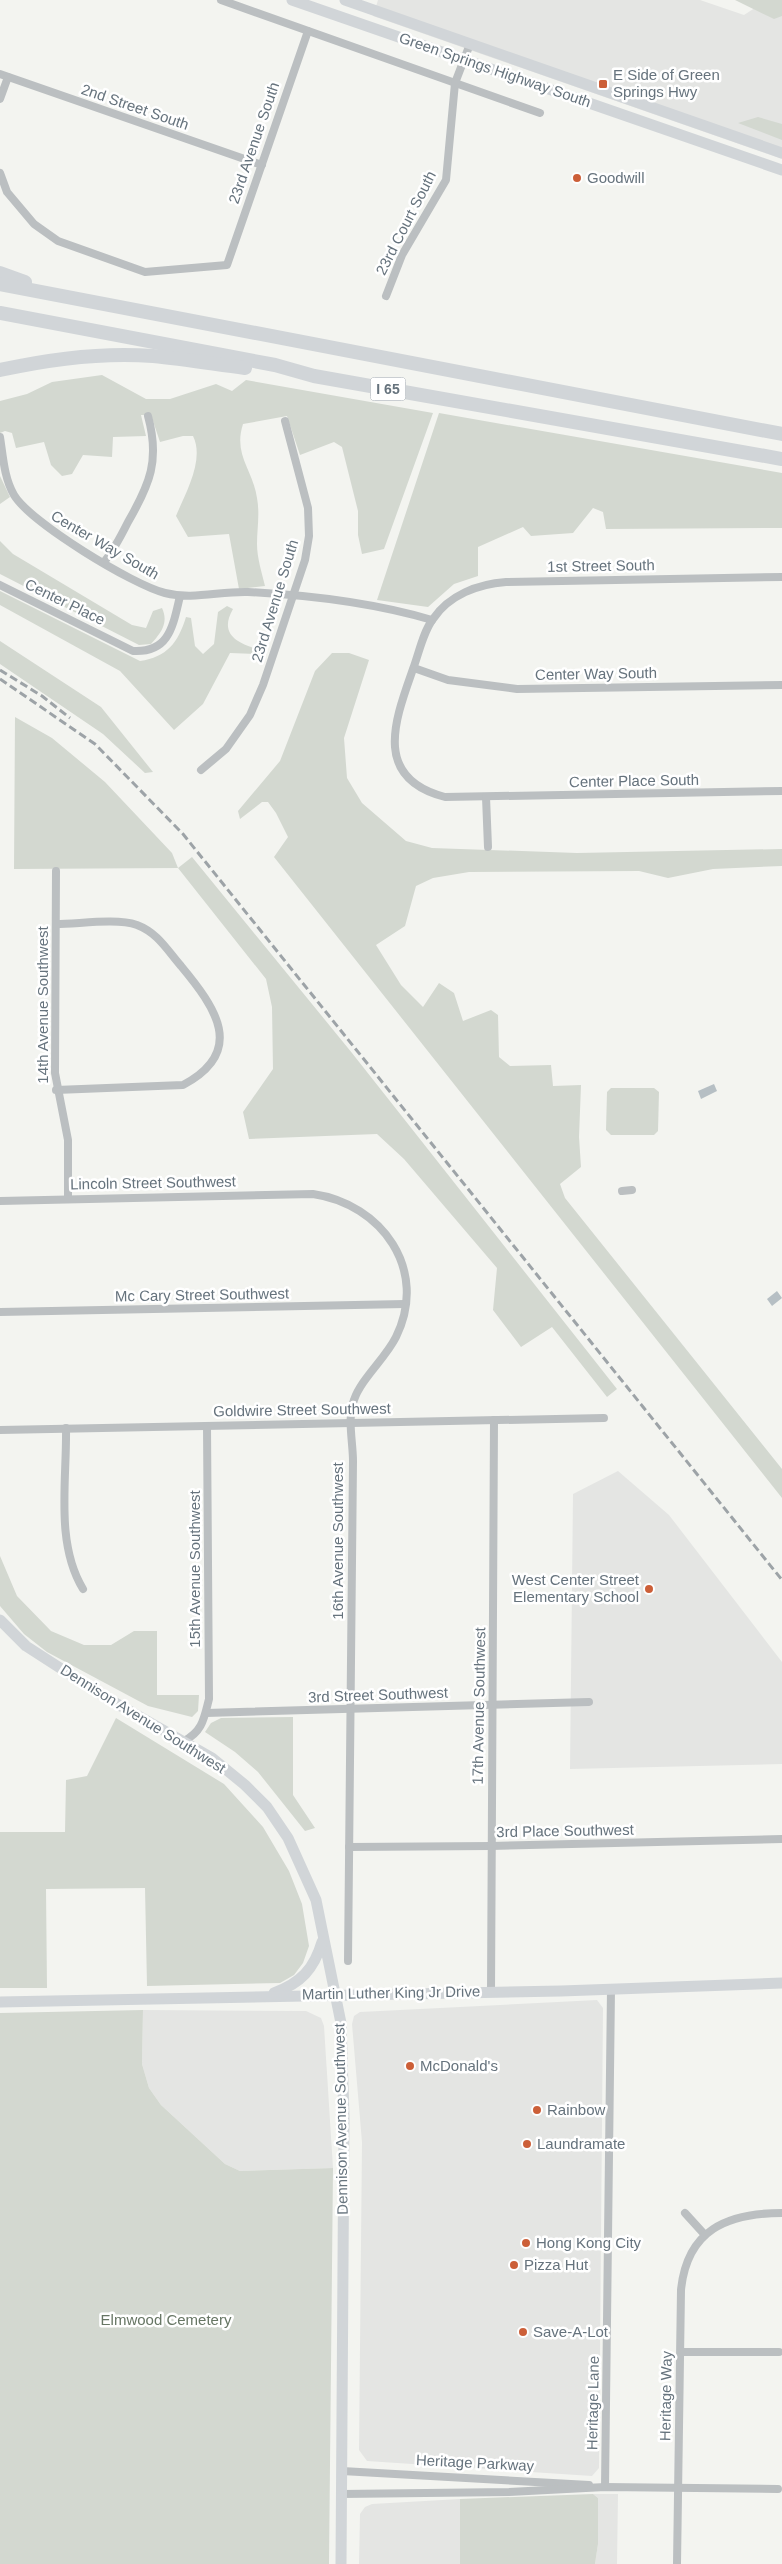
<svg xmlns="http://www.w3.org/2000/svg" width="782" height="2564" viewBox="0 0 782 2564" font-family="Helvetica,sans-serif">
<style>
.built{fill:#e4e5e3}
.green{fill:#d3d8d0}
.water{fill:#b6bfc4}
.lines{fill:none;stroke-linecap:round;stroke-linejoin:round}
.street{stroke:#bbbfc1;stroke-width:8}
.secondary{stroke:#d1d5d8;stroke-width:11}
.highway{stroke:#d1d5d8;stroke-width:14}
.rail{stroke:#9da3a7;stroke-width:3;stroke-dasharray:8 4;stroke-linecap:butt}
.poi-dot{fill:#cc5f38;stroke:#fff;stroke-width:2}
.labels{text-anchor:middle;stroke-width:5;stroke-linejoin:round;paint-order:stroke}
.shield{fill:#fff;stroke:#949da4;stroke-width:1}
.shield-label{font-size:14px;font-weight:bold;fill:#66737d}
.street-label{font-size:15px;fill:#66737d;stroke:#fff}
.poi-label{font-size:15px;fill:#66737d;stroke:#fff;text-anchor:start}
.park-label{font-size:15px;fill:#677664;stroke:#fff}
</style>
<rect width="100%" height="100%" fill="#f3f4f0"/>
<!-- built -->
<g class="built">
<polygon points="378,0 700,0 744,15 767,0 782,0 782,159 373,16"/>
<polygon points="618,1471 669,1515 782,1662 782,1764 570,1769 573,1494"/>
<polygon points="597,2000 603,2008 599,2468 592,2476 367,2461 359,2450 362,2142 352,2024 354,2016 360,2012"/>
<polygon points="143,2010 306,2011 321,2018 324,2026 333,2168 240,2171 225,2164 161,2105 149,2088 142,2064"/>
<polygon points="593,2494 618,2494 617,2564 595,2564 598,2544 598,2498"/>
<polygon points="460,2499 460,2564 359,2564 360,2514 365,2507 372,2504"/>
</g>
<!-- green -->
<g class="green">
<polygon points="735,0 782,0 782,16 774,19"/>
<polygon points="758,117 782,124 782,140 738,123"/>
<path d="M 102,375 L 146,399 L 170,399 L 216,384 L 232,391 L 246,380 L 433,413 L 384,549 L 362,554 L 358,535 L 358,511 L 342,447 L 334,442 L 300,455 L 287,416 L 243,424 C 233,455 253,470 257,498 C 260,514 257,529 257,544 C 257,558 262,573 265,586 L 239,589 L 229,534 L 188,537 L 176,516 C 185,494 205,460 193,436 L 183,436 L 160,442 L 151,415 L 141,415 L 146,436 L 113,437 L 112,457 L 83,455 L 72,474 L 62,476 L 51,465 L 44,442 L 16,448 L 12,433 L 5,431 L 0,433 L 0,401 L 27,394 L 52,382 Z"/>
<polygon points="439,413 782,473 782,528 606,529 603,512 593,508 573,533 531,536 523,527 478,547 478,576 454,584 428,607 377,600"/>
<polygon points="0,476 10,497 0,504"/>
<path d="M 0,541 L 13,554 L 132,625 L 146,628 L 153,611 L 162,608 C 169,623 161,633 151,644 L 139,645 L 0,574 Z"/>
<path d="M 0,591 L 140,661 C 167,657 178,643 186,617 L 191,618 L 195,646 L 203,654 L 214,644 L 218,612 L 227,606 L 233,609 C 219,633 236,643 258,649 L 256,654 L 230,653 L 203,704 L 174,730 L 120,671 L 0,605 Z"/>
<polygon points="0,641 101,707 153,772 145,773 103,734 0,664"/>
<polygon points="332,653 349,653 369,660 344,738 347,778 362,803 406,841 432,848 577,853 782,849 782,866 713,869 668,878 639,871 469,872 433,878 416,886 405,926 376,945 401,985 423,1007 439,983 454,993 463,1021 491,1010 498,1015 499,1057 510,1066 551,1065 553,1086 581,1085 579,1137 581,1167 560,1184 565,1198 782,1469 782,1498 274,857 288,837 276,813 268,802 262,802 240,819 238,811 280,761 315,671"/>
<polygon points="15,717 52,738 105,782 172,853 178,868 192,857 352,1053 617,1389 607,1397 552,1327 521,1347 493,1310 497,1268 404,1159 377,1134 249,1139 243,1112 273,1069 272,1007 266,979 178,868 14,869"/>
<polygon points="611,1088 654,1088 659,1092 658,1131 654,1135 611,1135 606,1130 607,1092"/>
<polygon points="0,1556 17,1596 51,1631 84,1645 111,1645 134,1631 157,1631 157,1695 199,1695 198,1711 192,1717 148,1706 47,1652 24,1634 0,1606"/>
<polygon points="293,1717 293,1795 315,1828 305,1831 258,1772 235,1752 205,1732 211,1723 221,1718"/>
<polygon points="116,1718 224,1784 263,1827 289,1871 302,1904 309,1946 303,1963 294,1975 280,1983 147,1986 145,1888 46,1889 47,1988 0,1988 0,1832 65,1832 66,1780 87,1776"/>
<polygon points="143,2010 142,2064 149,2088 161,2105 225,2164 240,2171 333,2168 329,2564 0,2564 0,2013"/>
<polygon points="593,2494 598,2498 598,2544 595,2564 460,2564 460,2499"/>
</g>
<!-- water -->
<g class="water">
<polygon points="714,1084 717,1091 701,1099 698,1091"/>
<polygon points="777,1291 782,1298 772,1306 767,1299"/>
</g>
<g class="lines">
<!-- street -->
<g class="street">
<polyline points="221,0 540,113"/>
<polyline points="0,74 262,165"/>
<polyline points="0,99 8,77"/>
<polyline points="0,173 7,192 34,224 58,241 145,272 227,265 308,31"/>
<polyline points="386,296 402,255 446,180 455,83 470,44"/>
<path d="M 0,437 C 3,456 4,478 14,495 C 31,523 133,585 165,593 C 193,600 220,591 248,592 C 308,595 374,603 432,620"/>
<path d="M 104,562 C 114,550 121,536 128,522 C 150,484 160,460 148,416"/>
<path d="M 782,577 L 506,582 C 478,584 449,595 433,619 C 423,632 419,653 413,669 C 395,720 372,778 445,797 L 782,791"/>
<path d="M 0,585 L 133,651 C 170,653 173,625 180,596"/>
<polyline points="414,668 448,680 517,689 782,685"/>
<polyline points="201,770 226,749 250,715 263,685 305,560 309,536 308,508 285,421"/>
<polyline points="486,797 488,847"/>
<polyline points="56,871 55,1073 68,1140 68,1198"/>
<path d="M 56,924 C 79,924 116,918 137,925 C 158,933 167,950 181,966 C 215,1007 247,1051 183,1085 L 56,1090"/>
<polyline points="622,1191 632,1190"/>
<path d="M 0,1201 L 313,1194 C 382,1204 429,1270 396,1337 C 385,1359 361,1379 354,1400 C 347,1418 353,1442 353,1461 L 348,1961"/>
<polyline points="0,1312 405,1304"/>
<path d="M 66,1428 C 67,1480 55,1543 83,1589"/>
<polyline points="0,1430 604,1418"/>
<polyline points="206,1713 589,1702"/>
<path d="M 184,1741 C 203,1731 204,1718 209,1699 L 207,1426"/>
<polyline points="349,1847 491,1846 782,1839"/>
<polyline points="491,1992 494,1420"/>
<polyline points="685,2213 705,2235"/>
<polyline points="681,2352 779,2352"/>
<polyline points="342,2471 589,2485"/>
<polyline points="605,2487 611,1989"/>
<polyline points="342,2494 509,2492 605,2487 778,2489"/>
<path d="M 677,2564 L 681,2290 C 687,2230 727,2213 782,2213"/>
</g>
<!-- secondary -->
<g class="secondary">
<polyline points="292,0 782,170"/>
<polyline points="345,0 782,153"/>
<polyline points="0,1620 26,1646 105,1697 212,1758 245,1785 267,1807 288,1838 316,1900 341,2023 344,2117 341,2564"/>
<path d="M 274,1993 C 301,1983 314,1969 322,1942"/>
<polyline points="0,2002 561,1991 782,1983"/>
</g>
<!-- highway -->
<g class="highway">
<polyline points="0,273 25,282"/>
<polyline points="0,284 782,434"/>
<polyline points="0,313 275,365 314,376 782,459"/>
<path d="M 0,370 C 50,359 102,352 153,356 C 184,359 214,364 245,368"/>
</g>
<!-- rail -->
<g class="rail">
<polyline points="0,670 42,696 70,718"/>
<polyline points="0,679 95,744 183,834 782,1580"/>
</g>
</g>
<!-- markers -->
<g class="poi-dot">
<rect x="598" y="79" width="10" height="10" rx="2.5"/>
<circle cx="577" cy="178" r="5"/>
<circle cx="649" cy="1589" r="5"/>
<circle cx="410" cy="2066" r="5"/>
<circle cx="537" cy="2110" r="5"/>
<circle cx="527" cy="2144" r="5"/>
<circle cx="526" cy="2243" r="5"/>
<circle cx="514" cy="2265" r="5"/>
<circle cx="523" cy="2332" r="5"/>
</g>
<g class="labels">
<!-- shield labels -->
<rect class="shield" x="370.5" y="377.5" width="35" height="23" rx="4"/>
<g class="shield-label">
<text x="388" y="394">I 65</text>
</g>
<!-- street labels -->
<g class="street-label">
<text transform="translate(495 70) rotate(19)" y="5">Green Springs Highway South</text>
<text transform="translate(135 107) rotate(19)" y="5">2nd Street South</text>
<text transform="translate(254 143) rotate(-71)" y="5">23rd Avenue South</text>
<text transform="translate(406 223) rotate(-63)" y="5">23rd Court South</text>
<text transform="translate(105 545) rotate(30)" y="5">Center Way South</text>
<text transform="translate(601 566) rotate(-1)" y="5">1st Street South</text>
<text transform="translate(275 601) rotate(-73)" y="5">23rd Avenue South</text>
<text transform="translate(65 602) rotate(26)" y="5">Center Place</text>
<text transform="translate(596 674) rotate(-1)" y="5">Center Way South</text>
<text transform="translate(634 781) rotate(-1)" y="5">Center Place South</text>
<text transform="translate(43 1005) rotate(-90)" y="5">14th Avenue Southwest</text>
<text transform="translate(153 1183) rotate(-1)" y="5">Lincoln Street Southwest</text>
<text transform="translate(202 1295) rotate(-1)" y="5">Mc Cary Street Southwest</text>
<text transform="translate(302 1410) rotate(-1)" y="5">Goldwire Street Southwest</text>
<text transform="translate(338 1541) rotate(-90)" y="5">16th Avenue Southwest</text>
<text transform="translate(195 1569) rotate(-90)" y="5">15th Avenue Southwest</text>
<text transform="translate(378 1695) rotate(-2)" y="5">3rd Street Southwest</text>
<text transform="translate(479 1706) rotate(-89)" y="5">17th Avenue Southwest</text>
<text transform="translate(143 1719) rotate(32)" y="5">Dennison Avenue Southwest</text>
<text transform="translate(565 1831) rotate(-1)" y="5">3rd Place Southwest</text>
<text transform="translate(391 1993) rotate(-1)" y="5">Martin Luther King Jr Drive</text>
<text transform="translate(341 2119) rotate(-91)" y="5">Dennison Avenue Southwest</text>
<text transform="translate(666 2396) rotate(-89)" y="5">Heritage Way</text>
<text transform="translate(593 2403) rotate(-89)" y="5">Heritage Lane</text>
<text transform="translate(475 2463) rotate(3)" y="5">Heritage Parkway</text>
</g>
<!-- poi labels -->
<g class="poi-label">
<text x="613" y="80">E Side of Green<tspan x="613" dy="17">Springs Hwy</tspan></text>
<text x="587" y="183">Goodwill</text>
<text x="639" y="1585" text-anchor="end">West Center Street<tspan x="639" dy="17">Elementary School</tspan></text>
<text x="420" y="2071">McDonald's</text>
<text x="547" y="2115">Rainbow</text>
<text x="537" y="2149">Laundramate</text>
<text x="536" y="2248">Hong Kong City</text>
<text x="524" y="2270">Pizza Hut</text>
<text x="533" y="2337">Save-A-Lot</text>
</g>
<!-- park labels -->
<g class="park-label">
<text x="166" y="2325">Elmwood Cemetery</text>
</g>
</g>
</svg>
